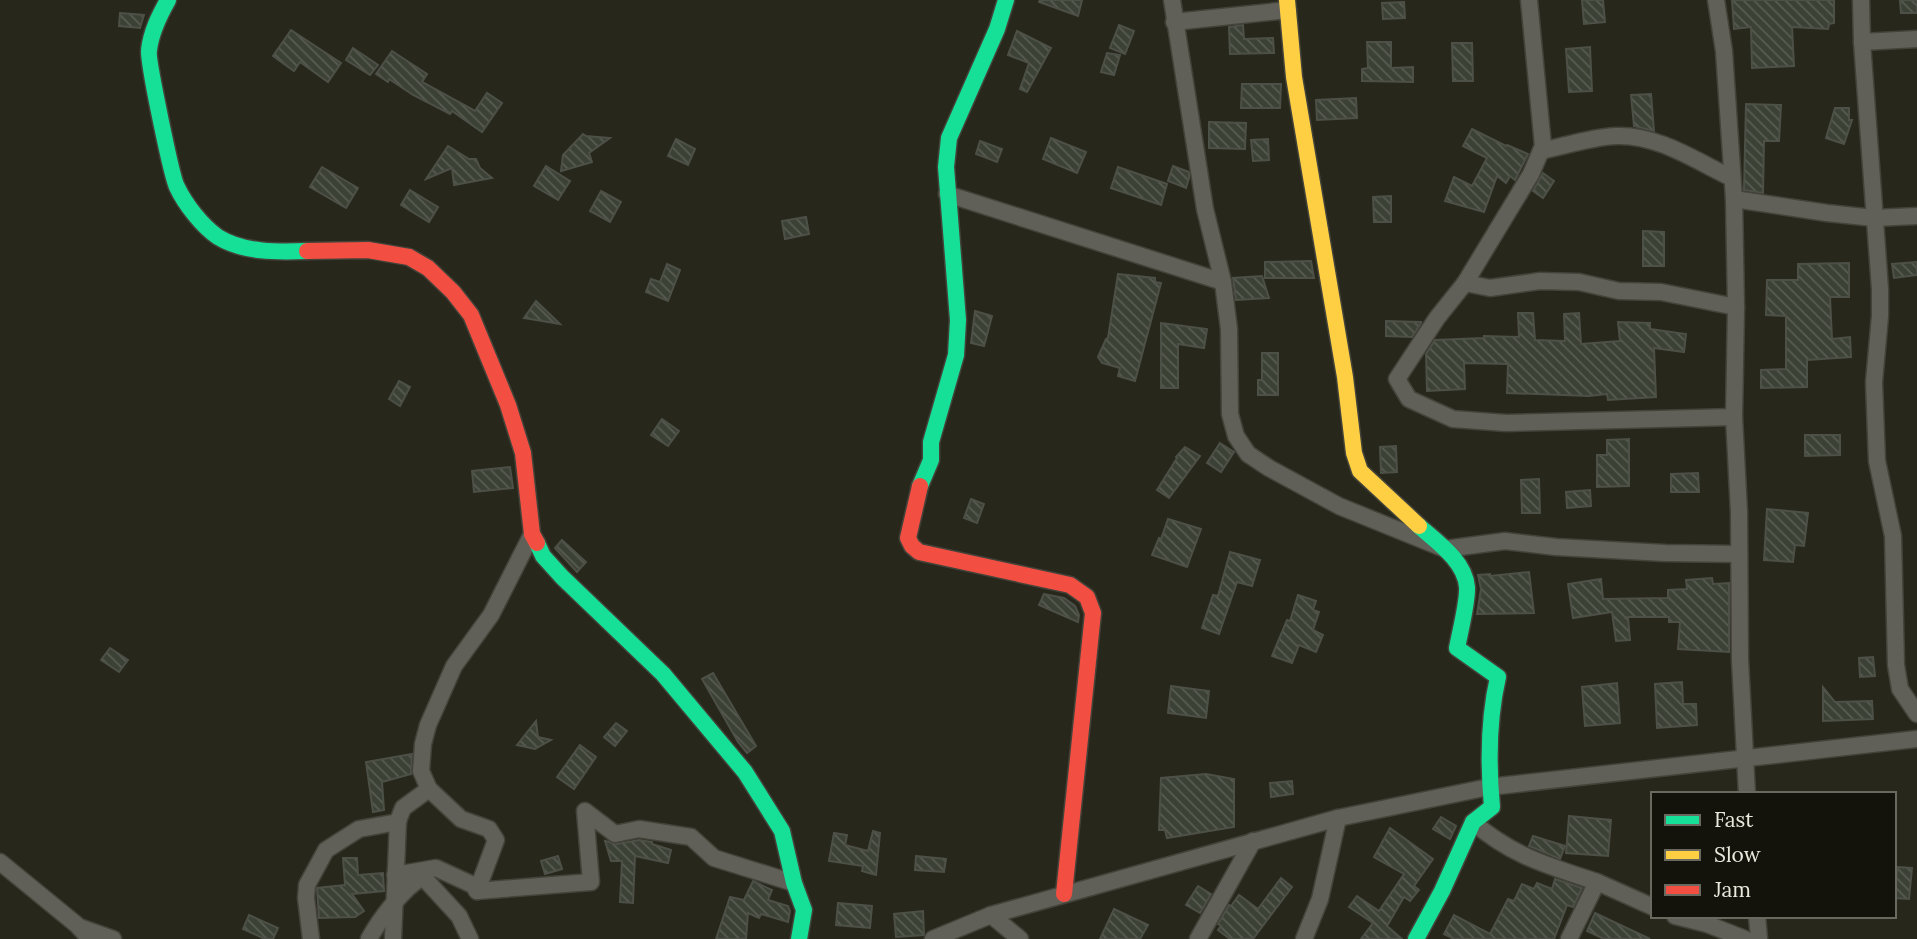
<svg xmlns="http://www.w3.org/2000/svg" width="1917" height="939" viewBox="0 0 1917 939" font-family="Lora,serif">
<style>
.building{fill:url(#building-back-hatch);stroke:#4d5047;stroke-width:2}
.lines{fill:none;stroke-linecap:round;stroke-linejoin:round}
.street-casing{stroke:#43433a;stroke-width:19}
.fast-casing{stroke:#43433a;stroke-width:19}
.slow-casing{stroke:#43433a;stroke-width:19}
.jam-casing{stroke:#43433a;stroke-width:19}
.street{stroke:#616058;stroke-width:16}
.fast{stroke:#16e098;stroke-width:16}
.slow{stroke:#ffcf43;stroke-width:16}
.jam{stroke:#f24e42;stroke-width:16}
</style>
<defs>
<pattern id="building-back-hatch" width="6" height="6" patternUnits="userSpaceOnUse" patternTransform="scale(1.75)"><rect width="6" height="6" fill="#3c4135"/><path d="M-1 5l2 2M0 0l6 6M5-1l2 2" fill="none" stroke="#585c52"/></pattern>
</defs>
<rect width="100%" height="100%" fill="#27271c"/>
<!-- building -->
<g class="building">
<polygon points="1040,0 1082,0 1078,16 1039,2"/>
<polygon points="1582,0 1603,0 1605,22 1584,24"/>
<polygon points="1732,0 1834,0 1834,23 1829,24 1828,29 1792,27 1794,66 1752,68 1751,27 1734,29"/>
<polygon points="1900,0 1917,0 1917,13 1901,13"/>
<polygon points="1404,2 1405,18 1383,19 1382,3"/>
<polygon points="120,13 144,15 140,28 119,26"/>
<polygon points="1119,25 1134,31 1125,54 1110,48"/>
<polygon points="1243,25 1244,39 1273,38 1274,53 1230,54 1229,27"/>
<polygon points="291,30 341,63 328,82 300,62 294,71 273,56"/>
<polygon points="1017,31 1051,48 1027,92 1020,89 1029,63 1008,55"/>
<polygon points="1367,42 1391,42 1391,68 1413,67 1413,82 1362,81 1362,69 1368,68"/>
<polygon points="1452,43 1472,43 1473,81 1453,81"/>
<polygon points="1590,47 1592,91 1569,92 1566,49"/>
<polygon points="353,48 378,65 370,75 346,60"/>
<polygon points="392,51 427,74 422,82 475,111 487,93 502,103 482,132 452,111 450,114 413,95 389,79 388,82 376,74"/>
<polygon points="1107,53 1120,55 1114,75 1101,72"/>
<polygon points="1242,84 1281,84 1280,108 1241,108"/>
<polygon points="1651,94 1654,131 1634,126 1631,95"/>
<polygon points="1356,98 1357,118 1317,120 1316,100"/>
<polygon points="1746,104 1781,105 1779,141 1764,141 1763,193 1744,190"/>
<polygon points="1835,108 1849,108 1849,120 1852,120 1844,144 1826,138"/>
<polygon points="1209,122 1246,123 1245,149 1209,148"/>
<polygon points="1472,129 1506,146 1507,145 1528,154 1515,180 1510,176 1506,183 1497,176 1484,212 1445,201 1454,177 1472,186 1487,158 1463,146"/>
<polygon points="583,134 586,136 610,138 589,153 592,162 561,171 563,155"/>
<polygon points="1051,138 1086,152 1077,173 1043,159"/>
<polygon points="676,139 695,149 688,165 668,156"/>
<polygon points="1268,139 1269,160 1253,161 1251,140"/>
<polygon points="980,141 1002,149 997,162 976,154"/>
<polygon points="448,146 469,159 476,159 480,168 492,178 454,185 452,168 426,179"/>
<polygon points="546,166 570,181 558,200 534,186"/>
<polygon points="1173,166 1189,172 1189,178 1186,188 1168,181"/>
<polygon points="322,167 358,188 346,208 310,187"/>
<polygon points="1118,167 1167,184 1161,205 1111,188"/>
<polygon points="1543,173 1554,181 1543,198 1533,191"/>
<polygon points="410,190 438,207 429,222 401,205"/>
<polygon points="601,191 621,202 610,222 590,211"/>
<polygon points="1391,196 1391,222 1374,222 1373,197"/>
<polygon points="806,217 809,234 785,239 782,221"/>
<polygon points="1643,231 1664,232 1664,266 1643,266"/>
<polygon points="1311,261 1314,278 1265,278 1265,262"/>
<polygon points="1917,262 1917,275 1894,278 1892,264"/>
<polygon points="1849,263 1849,297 1830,297 1832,339 1850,337 1851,357 1807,360 1807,387 1761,388 1761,370 1786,369 1786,316 1766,315 1767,280 1798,280 1798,264"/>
<polygon points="667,264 680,270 668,301 646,292 651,279 660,282"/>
<polygon points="1118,274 1155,278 1155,282 1161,283 1135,381 1118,376 1120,368 1102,363 1098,357 1106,339 1108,338"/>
<polygon points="1262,276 1269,298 1236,300 1233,278"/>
<polygon points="536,301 560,324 524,318"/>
<polygon points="975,311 992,316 984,346 971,343"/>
<polygon points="1518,313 1533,313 1535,340 1565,341 1564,314 1579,313 1581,344 1620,341 1618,322 1650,323 1650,329 1686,334 1684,352 1654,348 1656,397 1608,400 1607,394 1589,396 1507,393 1508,364 1464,363 1465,389 1427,391 1426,354 1435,340 1484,338 1484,336 1519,337"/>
<polygon points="1386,321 1421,322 1421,323 1412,337 1386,336"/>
<polygon points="1161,323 1207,329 1204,348 1178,344 1178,388 1161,388"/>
<polygon points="1262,353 1278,353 1278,395 1258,395 1258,380 1262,380"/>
<polygon points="399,381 410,387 400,406 389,399"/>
<polygon points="662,419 679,431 668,446 651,435"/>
<polygon points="1805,435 1840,435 1840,455 1805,456"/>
<polygon points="1629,439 1629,486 1597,487 1597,455 1607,455 1607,440"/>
<polygon points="1220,443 1234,452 1221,472 1207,463"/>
<polygon points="1396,446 1397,472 1381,473 1380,447"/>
<polygon points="1185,447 1200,456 1169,498 1157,490 1177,458 1176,457"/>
<polygon points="510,467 513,488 474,492 472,471"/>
<polygon points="1698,473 1699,492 1671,492 1671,474"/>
<polygon points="1539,479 1540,513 1522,513 1521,480"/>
<polygon points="1590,490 1591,506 1567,508 1566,492"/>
<polygon points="971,499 984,504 977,523 964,518"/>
<polygon points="1767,509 1808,513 1804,546 1795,545 1793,562 1764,560"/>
<polygon points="1168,519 1201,529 1187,567 1152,555 1159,538 1161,539"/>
<polygon points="562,540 586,562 577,572 555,548"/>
<polygon points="1230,552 1260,560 1252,586 1237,582 1219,634 1202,628 1213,595 1218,596"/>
<polygon points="1529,572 1534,613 1477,614 1481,589 1478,575 1490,574 1490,576"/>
<polygon points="1712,578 1713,584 1729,583 1729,652 1678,649 1680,622 1669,622 1669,617 1628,617 1630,640 1616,641 1612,612 1573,618 1568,584 1601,579 1603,599 1668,598 1668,590 1687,589 1686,580"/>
<polygon points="1044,594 1064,598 1075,606 1079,615 1078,622 1039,605"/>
<polygon points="1298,595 1316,601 1313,610 1319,612 1313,630 1323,635 1316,652 1299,645 1292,663 1272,656 1287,620 1290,621"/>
<polygon points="110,648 128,660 119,672 101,660"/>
<polygon points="1873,657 1875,676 1860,677 1859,658"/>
<polygon points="713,673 756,746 747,753 738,742 702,679"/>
<polygon points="1682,682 1683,704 1696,704 1697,725 1657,728 1655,684"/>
<polygon points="1617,683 1620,723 1585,726 1582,687"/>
<polygon points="1171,686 1209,691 1206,718 1168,713"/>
<polygon points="1823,687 1835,702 1872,701 1873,719 1823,721"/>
<polygon points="536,721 538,737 551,740 535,749 517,745"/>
<polygon points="616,723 627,731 615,746 604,737"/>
<polygon points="580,745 596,757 574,789 557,777"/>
<polygon points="412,754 411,774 382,782 384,810 373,812 366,762"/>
<polygon points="1206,774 1234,779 1234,827 1167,838 1165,830 1159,830 1161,778"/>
<polygon points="1292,781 1293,794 1271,797 1270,783"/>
<polygon points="1569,816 1611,820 1608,856 1566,853"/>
<polygon points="1441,817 1456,826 1450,839 1433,829"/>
<polygon points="1390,828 1433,859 1414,886 1419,890 1410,901 1404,897 1387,926 1402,939 1361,939 1373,923 1349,907 1357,896 1379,911 1404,874 1374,857"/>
<polygon points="873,831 880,833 876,875 862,871 863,866 829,861 834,833 847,835 845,845 868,851"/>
<polygon points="1533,836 1565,846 1560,859 1529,846"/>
<polygon points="639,840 652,842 652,844 671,850 668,863 635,856 633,903 620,902 622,861 611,861 605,841 617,844"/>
<polygon points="558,856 562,869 545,874 541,861"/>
<polygon points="916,856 946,859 944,872 915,870"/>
<polygon points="343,858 357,858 358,875 383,873 384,891 352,894 364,911 355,917 319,918 317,888 345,885"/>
<polygon points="1897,867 1912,868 1909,899 1895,898"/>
<polygon points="1281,878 1292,887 1253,939 1230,939 1218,930 1221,926 1218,924 1229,905 1231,906 1239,895 1258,909"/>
<polygon points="1555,879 1582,888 1573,907 1567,905 1554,939 1454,939 1444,934 1454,915 1490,934 1508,899 1514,901 1522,884 1534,889 1537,883 1552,889"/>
<polygon points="753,881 772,890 768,900 788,906 790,911 788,922 761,914 759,918 748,913 746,939 716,939 730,897 744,900"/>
<polygon points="1198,886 1211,894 1200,913 1186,905"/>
<polygon points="838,903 872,906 870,928 836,925"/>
<polygon points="1114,909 1148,925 1140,939 1100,939"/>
<polygon points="923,911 924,935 896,937 894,914"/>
<polygon points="1595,913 1650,939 1604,939 1587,931"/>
<polygon points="249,915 278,928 273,939 265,939 243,929"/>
</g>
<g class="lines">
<!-- street casing -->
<g class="street-casing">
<g id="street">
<polyline points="1172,0 1205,209 1223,282 1229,329 1230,414 1236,436 1248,454 1269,468 1339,506 1445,549 1505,541 1556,547 1665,553 1739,554"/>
<polyline points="1529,0 1543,146 1531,174 1465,283 1437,318 1397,379 1409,399 1453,419 1506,423 1734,417"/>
<polyline points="1716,0 1724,51 1734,199 1736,307 1734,417 1739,512 1740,660 1747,794"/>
<polyline points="1861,0 1862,42 1880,289 1880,316 1874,382 1877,461 1893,536 1896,665 1900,689 1917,714"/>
<polyline points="1174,22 1288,10"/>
<polyline points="1862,42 1917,39"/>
<path d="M 1541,151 C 1565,146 1591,137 1616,136 C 1657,134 1696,161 1732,178"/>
<polyline points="947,194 1223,282"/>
<polyline points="1734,199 1827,213 1874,218 1917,216"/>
<polyline points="1465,283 1490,288 1540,281 1579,282 1619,291 1661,292 1736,307"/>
<path d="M 1473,822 C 1512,856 1549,866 1597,882"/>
<polyline points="0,862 77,925 90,939"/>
<polyline points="395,875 436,868 473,885 477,891"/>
<polyline points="477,891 496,840 489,829 461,819 429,789 421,771 423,744 428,725 454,666 491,615 532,534"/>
<polyline points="477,891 591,882 585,811 615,834 639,829 691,837 714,858 794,883"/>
<polyline points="991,915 1020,939"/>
<polyline points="1675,916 1707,924 1745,939"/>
<polyline points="1757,916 1759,939"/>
<polyline points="82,928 113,939"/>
<polyline points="311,939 306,898 307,885 326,850 359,829 398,822"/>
<path d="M 369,939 C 379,920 404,887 423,877 L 459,916 L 470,939"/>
<polyline points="393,939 398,821 403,808 429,789"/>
<polyline points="933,939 991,915 1338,818 1489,787 1917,739"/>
<polyline points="1198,939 1253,841"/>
<polyline points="1304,939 1320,899 1338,818"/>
<polyline points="1569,939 1597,882 1653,907"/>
</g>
</g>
<!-- fast casing -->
<g class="fast-casing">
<g id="fast">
<path d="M 168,0 C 159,16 151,32 149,50 C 147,59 172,178 177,187 C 185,204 202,226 218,237 C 244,253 278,252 307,251"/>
<polyline points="920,486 931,460 931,442 956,355 958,320 946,167 949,138 997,29 1006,0"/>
<polyline points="537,543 543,556 562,577 663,674 745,772 782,831 794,883 804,910 799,939"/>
<path d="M 1416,939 L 1442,891 L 1473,822 L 1492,807 C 1488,763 1488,720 1498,677 L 1457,648 C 1460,632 1468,601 1467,587 C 1465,561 1437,542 1419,526"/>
</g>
</g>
<!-- slow casing -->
<g class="slow-casing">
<polyline id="slow" points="1287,0 1294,77 1345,377 1354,453 1360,471 1419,526"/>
</g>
<!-- jam casing -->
<g class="jam-casing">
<g id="jam">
<polyline points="307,251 368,250 409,257 428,268 453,292 471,315 508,405 523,453 532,534 537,543"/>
<polyline points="920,486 908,538 912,546 919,552 1070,585 1087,597 1093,613 1064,894"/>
</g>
</g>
<!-- street -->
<use href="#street" class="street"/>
<!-- fast -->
<use href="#fast" class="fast"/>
<!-- slow -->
<use href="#slow" class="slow"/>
<!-- jam -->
<use href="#jam" class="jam"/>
</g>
<!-- legend -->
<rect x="1651" y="792" width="245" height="126" fill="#14130b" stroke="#69695f" stroke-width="2"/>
<rect x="1665" y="815" width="35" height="10" fill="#16e098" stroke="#69695f" stroke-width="2"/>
<text x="1714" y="827" font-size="21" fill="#e9e9dd">Fast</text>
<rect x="1665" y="850" width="35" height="10" fill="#ffcf43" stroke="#69695f" stroke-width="2"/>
<text x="1714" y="862" font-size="21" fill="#e9e9dd">Slow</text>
<rect x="1665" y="885" width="35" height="10" fill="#f24e42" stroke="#69695f" stroke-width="2"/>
<text x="1714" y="897" font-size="21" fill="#e9e9dd">Jam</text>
</svg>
